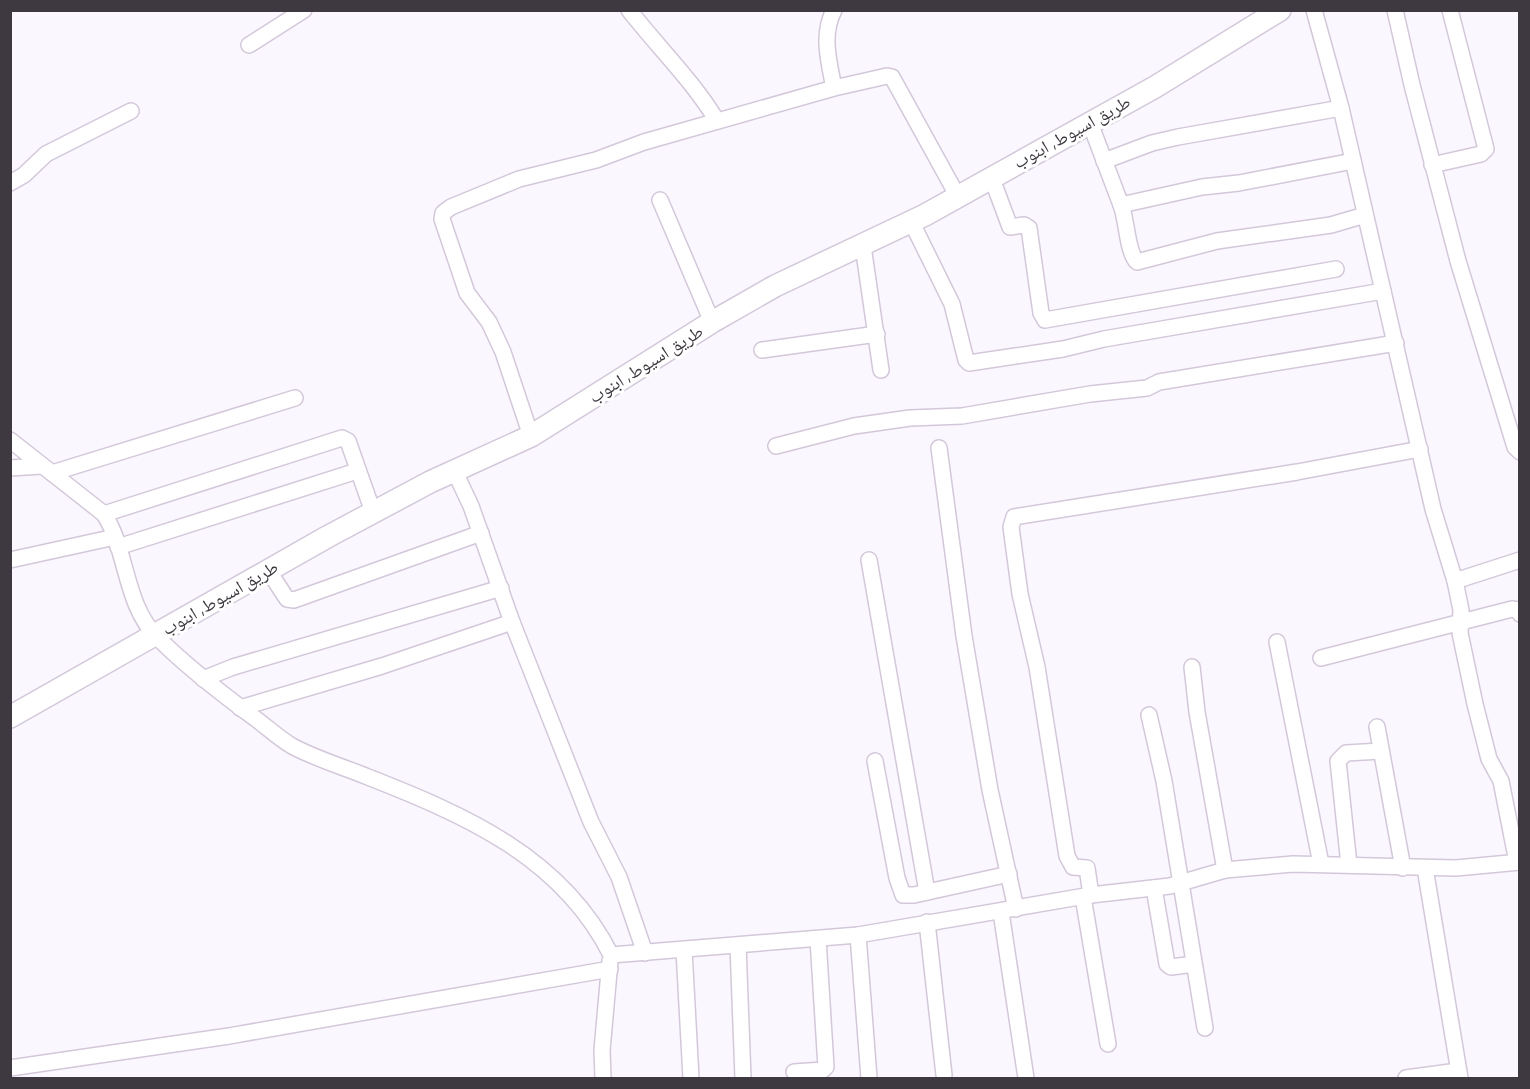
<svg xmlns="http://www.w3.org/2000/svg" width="1530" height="1089" viewBox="0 0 1530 1089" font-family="Barlow,'Noto Naskh Arabic',sans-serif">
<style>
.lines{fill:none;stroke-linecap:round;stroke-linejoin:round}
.street-casing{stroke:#d3c8da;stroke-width:18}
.secondary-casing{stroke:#d3c8da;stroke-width:24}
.street{stroke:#fff;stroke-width:15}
.secondary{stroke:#fff;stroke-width:21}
.labels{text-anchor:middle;stroke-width:6;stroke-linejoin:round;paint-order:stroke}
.street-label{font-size:18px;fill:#3e3940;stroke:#fff}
</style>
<rect width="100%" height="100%" fill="#fbf7fe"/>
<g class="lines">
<!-- street casing -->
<g class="street-casing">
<g id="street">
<path d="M 629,10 C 658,47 693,81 717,121"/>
<path d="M 834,10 C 821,35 829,62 834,88"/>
<polyline points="1314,10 1341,108 1433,509 1455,581 1461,610 1460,633 1475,704 1489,759 1501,781 1517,862"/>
<polyline points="1395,10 1412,85 1458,261 1515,447 1520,452"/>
<polyline points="249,45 304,10"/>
<polyline points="1090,123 1121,205 1202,187 1239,183 1353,161"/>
<polyline points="1104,161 1152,143 1178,137 1341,108"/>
<polyline points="1432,165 1481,154 1486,149 1450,10"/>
<polyline points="991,176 1010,227 1024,225 1029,228 1041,313 1045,320 1336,269"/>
<polyline points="10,183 24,175 46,154 131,111"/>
<polyline points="660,200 712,322"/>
<path d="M 1121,205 C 1127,220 1127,252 1137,262 L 1217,241 L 1331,225 L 1365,215"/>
<polyline points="911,221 952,304 966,360 969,363 1063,349 1104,339 1383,291"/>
<polyline points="863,246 881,370"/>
<polyline points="762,350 877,334"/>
<polyline points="531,436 503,352 489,322 467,293 442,219 443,213 451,207 519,179 596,160 644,142 834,88 887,76 892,77 957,195"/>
<path d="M 10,440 L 104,514 C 128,551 124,605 158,638 C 188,668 222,694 256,719 C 268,728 280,739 292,746 C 316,759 344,767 368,777 C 465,815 562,857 611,955 L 858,935 L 1091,895 L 1170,886 L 1225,870 L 1293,864 L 1456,868 L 1520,862"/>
<polyline points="776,446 854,426 910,418 962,416 1090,394 1147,388 1159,382 1396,343"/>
<polyline points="939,448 964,636 990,790 1016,909"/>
<polyline points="10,468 41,466"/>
<polyline points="455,472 471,506 512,622 591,822 619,877 645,953"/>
<polyline points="52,473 295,398"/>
<polyline points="104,514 342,438 348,441 373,512"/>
<polyline points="118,547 357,471"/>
<polyline points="10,560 115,537"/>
<polyline points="869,560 927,892"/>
<polyline points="268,570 287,599 294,600 481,533"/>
<polyline points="1455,581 1520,560"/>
<polyline points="1277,642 1321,864"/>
<polyline points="1321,658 1512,609 1518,610 1520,614"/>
<polyline points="1192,667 1197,712 1225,870"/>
<polyline points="203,679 233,667 501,588"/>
<polyline points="240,708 382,666 512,622"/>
<polyline points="1149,715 1164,781 1205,1028"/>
<polyline points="1377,727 1403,868"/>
<polyline points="875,761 897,878 903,895 914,895 1009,874"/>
<polyline points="1349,865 1338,761 1346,753 1381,751"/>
<polyline points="1425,868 1460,1078"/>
<polyline points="1154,888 1167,964 1171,967 1194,964"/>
<polyline points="1091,895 1087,868 1073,867 1067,856 1037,667 1020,594 1011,527 1014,517 1297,472 1420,449"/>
<polyline points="1083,897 1108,1044"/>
<polyline points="1001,912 1026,1078"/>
<polyline points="927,922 944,1075"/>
<polyline points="858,935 869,1078"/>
<polyline points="738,945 743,1078"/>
<polyline points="684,950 691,1078"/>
<polyline points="10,1068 229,1036 610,969"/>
<polyline points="794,1072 823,1070 826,1067 818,939"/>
<polyline points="603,1078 602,1050 610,961"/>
<polyline points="1406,1078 1458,1071"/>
</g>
</g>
<!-- secondary casing -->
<g class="secondary-casing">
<polyline id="secondary" points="10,717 327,537 430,482 531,436 712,322 775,286 925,215 1155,87 1280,10"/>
</g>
<!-- street -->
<use href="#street" class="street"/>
<!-- secondary -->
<use href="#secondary" class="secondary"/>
</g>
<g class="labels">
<!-- street labels -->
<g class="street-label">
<text transform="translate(1072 132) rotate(-29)" y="6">طريق اسيوط, ابنوب</text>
<text transform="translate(646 364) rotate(-32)" y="6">طريق اسيوط, ابنوب</text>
<text transform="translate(220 598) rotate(-30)" y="6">طريق اسيوط, ابنوب</text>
</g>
</g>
<!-- border -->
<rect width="1530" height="1089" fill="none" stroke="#3e3940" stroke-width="24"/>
</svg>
